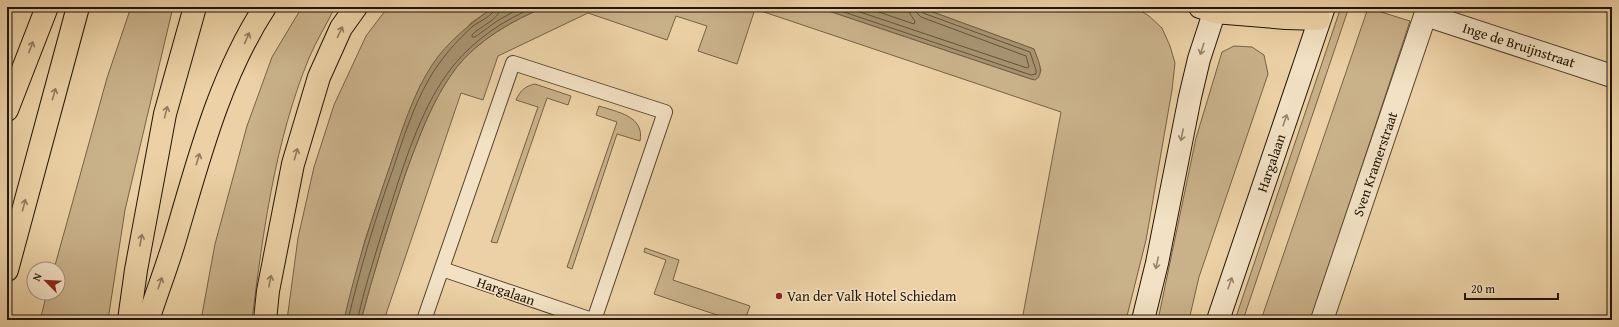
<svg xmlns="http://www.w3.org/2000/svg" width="1619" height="327" viewBox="0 0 1619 327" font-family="'Gentium Book Plus',serif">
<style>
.green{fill:#c9b189;stroke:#756246}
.water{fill:#a6916e;stroke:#715f43}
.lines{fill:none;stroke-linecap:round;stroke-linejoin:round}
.shore{stroke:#645238;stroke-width:1}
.lane-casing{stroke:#54432c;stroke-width:16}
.street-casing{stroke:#54432c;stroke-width:24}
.secondary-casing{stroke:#211403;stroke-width:24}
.highway-casing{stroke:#211403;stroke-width:24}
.lane{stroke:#f2e1c4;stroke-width:14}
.street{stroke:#f2e1c4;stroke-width:22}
.secondary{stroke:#f2e1c4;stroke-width:22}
.highway{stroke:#ebd1a5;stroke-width:22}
.oneway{stroke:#907c5c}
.oneway2{stroke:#94856d}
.poi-dot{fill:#8f2418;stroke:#f2e1c4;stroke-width:1.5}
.labels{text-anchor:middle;stroke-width:3;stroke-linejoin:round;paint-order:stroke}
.street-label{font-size:14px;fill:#211403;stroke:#f2e1c4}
.poi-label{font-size:14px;fill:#211403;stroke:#f2e1c4;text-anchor:start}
</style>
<rect width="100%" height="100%" fill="#ebd1a5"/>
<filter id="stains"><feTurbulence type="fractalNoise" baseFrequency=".005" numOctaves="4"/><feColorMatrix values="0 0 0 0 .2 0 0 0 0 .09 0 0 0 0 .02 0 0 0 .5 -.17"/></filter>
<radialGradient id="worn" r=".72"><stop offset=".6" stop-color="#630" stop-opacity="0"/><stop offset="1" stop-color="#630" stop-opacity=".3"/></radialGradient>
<!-- green -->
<g class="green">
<polygon points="131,7 173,7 125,210 108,320 40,320 47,293 58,293 58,269 54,269 107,78"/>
<path d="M 302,7 L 335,7 C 327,24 316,41 309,58 C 275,141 263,232 252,320 L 201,320 L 215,244 L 247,126 L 272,57 Z"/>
<polygon points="388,7 494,7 471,23 421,84 409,112 396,148 365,240 344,320 287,320 298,238 314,167 334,105 366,36"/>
<path d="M 545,7 L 817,7 L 1031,79 L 1038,78 L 1041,70 L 1034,49 L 919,7 L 1135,7 L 1149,16 L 1162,28 L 1170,46 L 1175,63 L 1172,90 L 1146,240 L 1126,320 L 1022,320 L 1061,112 L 755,9 L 737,64 L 698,51 L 707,26 L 676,16 L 667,40 L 588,13 L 498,56 L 483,100 L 461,93 L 384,320 L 361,320 C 374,271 389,223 405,175 C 419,137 432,100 456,68 C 478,40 513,20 545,7 Z"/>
<polygon points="1341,7 1349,7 1243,320 1235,320"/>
<polygon points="1368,8 1410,21 1311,320 1261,320"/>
<polygon points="1234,46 1252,47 1264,55 1268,74 1199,277 1189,320 1158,320 1196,138 1222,52"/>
<path d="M 535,84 L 571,96 L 568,105 L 547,98 L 497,243 L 491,242 L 538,107 L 516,100 C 520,91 525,86 535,84 Z"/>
<path d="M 599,106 C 617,112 645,116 640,141 L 617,134 L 572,269 L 567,267 L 617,122 L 596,115 Z"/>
<polygon points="645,248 679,260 673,280 750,306 745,320 732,320 654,294 666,260 644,252"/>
</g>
<!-- water -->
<g class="water">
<path d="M 494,7 L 545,7 C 513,20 478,40 456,68 C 432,100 419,137 405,175 C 389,223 374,271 361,320 L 344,320 C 356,266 373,215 391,163 C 402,130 413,94 432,65 C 447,42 471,23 494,7 Z"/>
<path d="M 817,7 L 919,7 L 1034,49 C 1037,58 1046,74 1035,80 L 1031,79 Z"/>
</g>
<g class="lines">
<!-- shore -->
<g class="shore">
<path d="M 500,7 C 500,20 480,26 472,35 L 472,37 L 475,37 L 497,21 L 522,7"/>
<polyline points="829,7 1031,75 1036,74 1036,70 1030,52 923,13 921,10 920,7"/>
<polyline points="845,7 1027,68 1029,67 1026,56 921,17 917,13 915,7"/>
<polyline points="864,7 914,24 915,21 910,14 909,7"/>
<path d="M 348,320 C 360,269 375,219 393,169 C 403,139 413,107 429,79 C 440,60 456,41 473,26 C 480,21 495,15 495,7"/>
<path d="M 358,320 C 359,311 362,302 364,293 C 370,271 377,249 384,226 C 401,175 419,107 454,65 C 474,40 505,19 535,7"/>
</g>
<!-- lane casing -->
<g class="lane-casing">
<g id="lane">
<polyline points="442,269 592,320"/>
<polyline points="424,320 513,63 665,112 594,320"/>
</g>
</g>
<!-- street casing -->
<g class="street-casing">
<g id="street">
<polyline points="1426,15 1612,76"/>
<polyline points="1322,320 1428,7"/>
</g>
</g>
<!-- secondary casing -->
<g class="secondary-casing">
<g id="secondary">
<polyline points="1143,320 1157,263 1190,97 1199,59 1216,7"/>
<polyline points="1218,320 1324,7"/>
</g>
</g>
<!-- highway casing -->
<g class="highway-casing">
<g id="highway">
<polyline points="1200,7 1214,12 1286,18 1319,19"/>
<polyline points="7,110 47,7"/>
<polyline points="7,270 78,7"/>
<polyline points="129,320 136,270 165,114 195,7"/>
<path d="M 148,320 C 157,292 168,264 176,236 C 199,158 220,76 265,7"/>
<polyline points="265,320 268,291 293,164 319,77 341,28 356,7"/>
</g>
</g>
<!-- lane -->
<use href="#lane" class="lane"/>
<!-- street -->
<use href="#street" class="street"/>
<!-- secondary -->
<use href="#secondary" class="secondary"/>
<!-- highway -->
<use href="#highway" class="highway"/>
</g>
<!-- one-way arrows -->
<defs><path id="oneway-shaft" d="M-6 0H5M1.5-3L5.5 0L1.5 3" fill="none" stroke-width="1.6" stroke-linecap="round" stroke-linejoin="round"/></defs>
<g class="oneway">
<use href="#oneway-shaft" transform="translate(340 32) rotate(-64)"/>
<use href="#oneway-shaft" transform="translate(247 38) rotate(-66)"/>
<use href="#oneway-shaft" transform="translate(31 47) rotate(-69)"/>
<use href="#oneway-shaft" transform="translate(54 94) rotate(-74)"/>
<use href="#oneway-shaft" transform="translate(166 112) rotate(-76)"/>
<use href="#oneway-shaft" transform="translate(296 154) rotate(-74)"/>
<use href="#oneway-shaft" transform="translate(198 159) rotate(-72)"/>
<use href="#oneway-shaft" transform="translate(24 205) rotate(-75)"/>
<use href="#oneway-shaft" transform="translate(141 240) rotate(-79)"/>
<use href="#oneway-shaft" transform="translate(270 281) rotate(-79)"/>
<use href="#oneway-shaft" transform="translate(160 283) rotate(-71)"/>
</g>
<g class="oneway2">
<use href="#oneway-shaft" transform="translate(1202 49) rotate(108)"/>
<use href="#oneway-shaft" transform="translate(1285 120) rotate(-71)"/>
<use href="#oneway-shaft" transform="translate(1182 135) rotate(101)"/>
<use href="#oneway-shaft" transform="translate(1157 263) rotate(102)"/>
<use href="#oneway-shaft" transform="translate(1230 283) rotate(-71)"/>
</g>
<!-- markers -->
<circle class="poi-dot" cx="779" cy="296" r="4"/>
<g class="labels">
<!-- street labels -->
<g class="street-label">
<text transform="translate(1519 45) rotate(18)" y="5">Inge de Bruijnstraat</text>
<text transform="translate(1271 163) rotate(-71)" y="5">Hargalaan</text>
<text transform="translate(1375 164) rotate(-71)" y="5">Sven Kramerstraat</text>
<text transform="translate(506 291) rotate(19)" y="5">Hargalaan</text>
</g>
<!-- poi labels -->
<g class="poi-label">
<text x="787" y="301">Van der Valk Hotel Schiedam</text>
</g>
</g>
<!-- margin -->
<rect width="1619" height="327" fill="none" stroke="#ebd1a5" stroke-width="24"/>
<rect x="8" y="8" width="1603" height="311" fill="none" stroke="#211403" stroke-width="2"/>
<rect x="12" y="12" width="1595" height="303" fill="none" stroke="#211403"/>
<!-- north arrow -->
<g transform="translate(46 281) rotate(294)"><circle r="19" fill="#f2e1c4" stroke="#9e8f77"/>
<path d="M0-3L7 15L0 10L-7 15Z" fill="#8f2418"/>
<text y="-6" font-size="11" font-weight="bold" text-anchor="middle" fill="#211403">N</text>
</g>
<!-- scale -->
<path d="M1465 293v6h93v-6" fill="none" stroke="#211403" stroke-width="2"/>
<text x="1471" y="293" font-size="12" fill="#211403" stroke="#f2e1c4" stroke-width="3" paint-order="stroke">20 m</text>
<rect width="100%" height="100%" filter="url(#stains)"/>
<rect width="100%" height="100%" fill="url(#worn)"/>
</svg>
